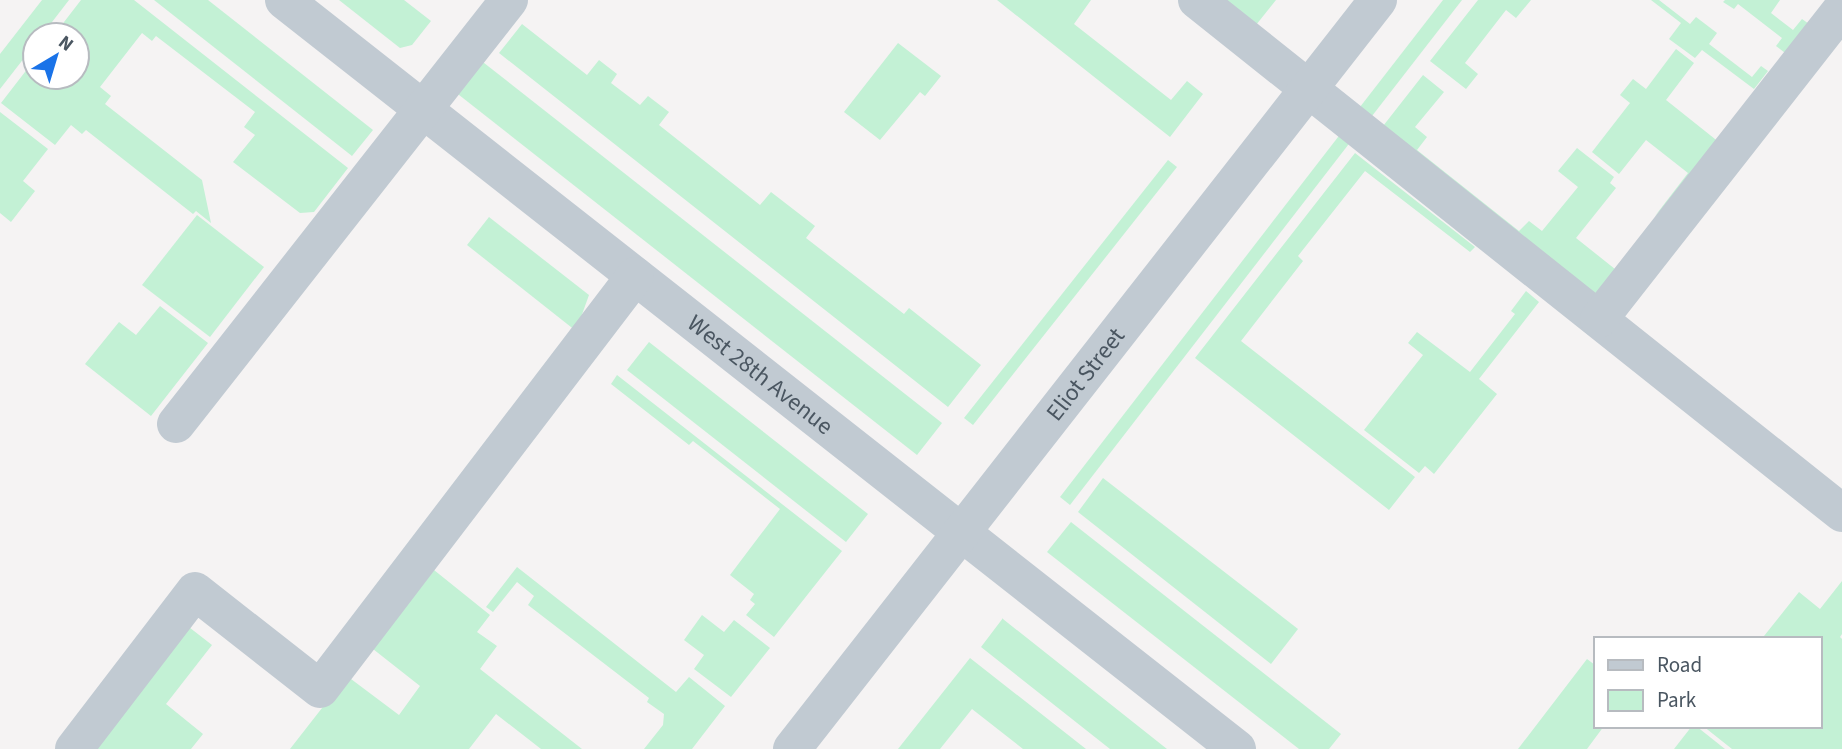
<svg xmlns="http://www.w3.org/2000/svg" width="1842" height="749" viewBox="0 0 1842 749" font-family="'Source Sans 3',sans-serif">
<style>
.green{fill:#c3f1d5}
.lines{fill:none;stroke-linecap:round;stroke-linejoin:round}
.minor{stroke:#c1cad2;stroke-width:38}
.labels{text-anchor:middle;stroke-width:5;stroke-linejoin:round;paint-order:stroke}
.street-label{font-size:24px;fill:#4a5661;stroke:#fff}
</style>
<rect width="100%" height="100%" fill="#f5f3f3"/>
<!-- green -->
<g class="green">
<polygon points="42,0 69,0 42,35 35,35 35,44 0,89 0,54"/>
<polygon points="81,0 134,0 348,168 314,212 300,213 233,162 255,135 244,127 255,112 156,36 152,41 142,33 100,87 111,96 105,104 202,180 211,223 196,211 193,214 86,130 82,134 71,125 55,145 1,103 35,59 35,77 77,77 77,35 54,35"/>
<polygon points="154,0 208,0 373,130 352,156"/>
<polygon points="339,0 404,0 431,21 412,45 400,48"/>
<polygon points="997,0 1091,0 1074,24 1171,100 1187,81 1203,94 1170,137"/>
<polygon points="1214,0 1276,0 1252,30"/>
<polygon points="1443,0 1462,0 1372,116 1360,107"/>
<polygon points="1478,0 1531,0 1516,18 1506,10 1465,63 1478,74 1466,89 1430,61"/>
<polygon points="1651,0 1659,0 1690,24 1696,17 1717,33 1709,44 1752,77 1761,66 1768,71 1754,89 1702,50 1695,58 1669,39 1681,23"/>
<polygon points="1725,0 1780,0 1771,13 1793,30 1802,19 1812,26 1789,56 1776,46 1782,38 1738,4 1734,9 1723,2"/>
<polygon points="522,24 587,75 599,60 617,74 611,83 640,105 648,96 669,112 659,125 760,205 771,192 815,226 806,238 904,314 909,308 981,365 948,407 499,53"/>
<polygon points="898,43 941,76 925,96 920,92 880,140 844,112"/>
<polygon points="1676,49 1694,63 1666,100 1725,147 1655,216 1688,173 1646,140 1619,174 1592,152 1630,103 1620,95 1633,79 1646,89"/>
<polygon points="479,59 942,423 917,455 454,91"/>
<polygon points="1423,75 1444,92 1415,127 1427,137 1417,150 1519,231 1529,221 1542,231 1578,187 1558,171 1577,148 1614,177 1610,183 1616,188 1576,238 1620,273 1598,310 1376,135"/>
<polygon points="0,112 48,149 23,181 35,191 11,222 0,213"/>
<polygon points="1345,128 1355,136 1070,505 1060,497"/>
<polygon points="1355,153 1475,247 1470,252 1365,171 1298,256 1303,261 1241,341 1415,477 1389,510 1195,358"/>
<polygon points="1168,160 1177,167 973,425 964,418"/>
<polygon points="197,215 264,267 210,337 142,285"/>
<polygon points="489,217 589,295 576,331 467,245"/>
<polygon points="1526,291 1539,302 1479,379 1497,394 1434,474 1425,466 1419,473 1364,430 1423,355 1408,343 1417,332 1470,372 1515,314 1511,311"/>
<polygon points="160,306 208,343 151,416 85,364 119,322 136,335"/>
<polygon points="649,342 868,514 846,542 627,370"/>
<polygon points="617,375 842,551 774,637 746,615 755,604 750,600 754,594 730,575 780,509 693,441 689,445 611,384"/>
<polygon points="1103,478 1298,629 1271,664 1078,512"/>
<polygon points="1071,522 1341,734 1329,749 1299,749 1047,552"/>
<polygon points="517,567 676,692 689,677 725,706 692,749 644,749 663,725 664,714 647,702 649,698 528,605 534,596 517,582 493,612 486,607"/>
<polygon points="434,570 490,615 477,632 497,646 480,669 582,749 541,749 496,714 469,749 290,749 347,676 399,715 420,686 373,649"/>
<polygon points="1842,581 1842,634 1840,637 1842,639 1842,749 1732,749 1703,726 1819,726 1819,639 1768,639 1764,636 1799,592 1820,609"/>
<polygon points="702,615 724,632 734,620 770,648 731,697 694,669 704,655 684,640"/>
<polygon points="1003,618 1003,619 1167,749 1110,749 981,647"/>
<polygon points="185,624 212,645 166,704 203,734 191,749 87,749"/>
<polygon points="970,658 1086,749 1023,749 972,709 940,749 898,749"/>
<polygon points="1587,659 1595,665 1595,726 1604,726 1587,749 1518,749"/>
<polygon points="1692,726 1696,726 1725,749 1674,749"/>
</g>
<g class="lines">
<!-- minor -->
<g class="minor">
<path id="s1" d="M 284,0 L 1237,749"/>
<polyline points="1197,0 1842,513"/>
<polyline points="1599,319 1842,9"/>
<polyline points="176,424 509,0"/>
<polyline points="74,749 195,591 320,689 635,276"/>
<path id="s2" d="M 792,749 L 1378,0"/>
</g>
</g>
<g class="labels">
<!-- street labels -->
<g class="street-label">
<text dy="8" stroke="none"><textPath href="#s1" startOffset="606">West 28th Avenue</textPath></text>
<text dy="8" stroke="none"><textPath href="#s2" startOffset="476">Eliot Street</textPath></text>
</g>
</g>
<!-- legend -->
<rect x="1594" y="637" width="228" height="91" fill="#ffffff" stroke="#b7bbc0" stroke-width="2"/>
<rect x="1608" y="660" width="35" height="10" fill="#c1cad2" stroke="#b7bbc0" stroke-width="2"/>
<text x="1657" y="672" font-size="21" fill="#4a5661">Road</text>
<rect x="1608" y="690" width="35" height="21" fill="#c3f1d5" stroke="#b7bbc0" stroke-width="2"/>
<text x="1657" y="707" font-size="21" fill="#4a5661">Park</text>
<!-- north arrow -->
<g transform="translate(56 56) rotate(38)"><circle r="33" fill="#ffffff" stroke="#b7bbc0" stroke-width="2"/>
<path d="M0-5L12 26L0 18L-12 26Z" fill="#1a73e8"/>
<text y="-10" font-size="19" font-weight="bold" text-anchor="middle" fill="#4a5661">N</text>
</g>
</svg>
